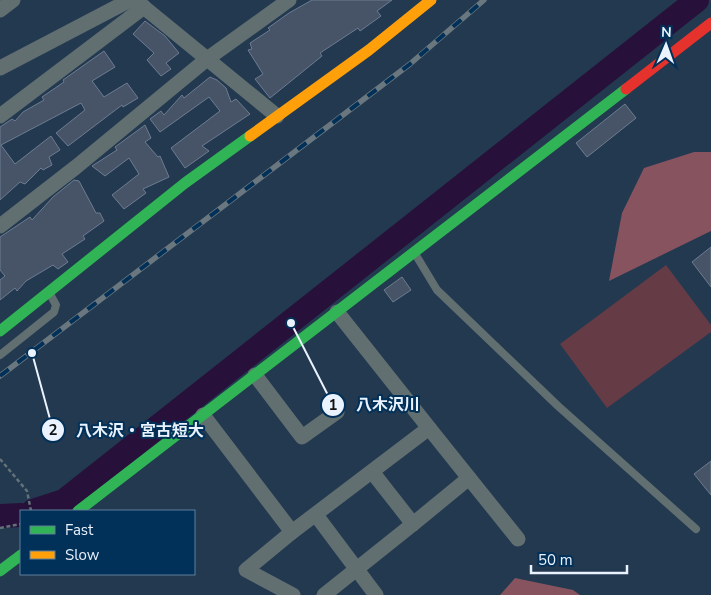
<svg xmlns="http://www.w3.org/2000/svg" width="711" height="595" viewBox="0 0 711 595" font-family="'Nunito Sans','Noto Sans JP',sans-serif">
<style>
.green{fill:#653b45}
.forest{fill:#86535e}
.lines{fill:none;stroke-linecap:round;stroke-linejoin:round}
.river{stroke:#27103a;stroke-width:24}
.building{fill:#475468;stroke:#6e7c91}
.path{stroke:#637178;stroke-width:2.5;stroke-dasharray:4 2.5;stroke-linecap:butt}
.lane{stroke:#616f71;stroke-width:8}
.street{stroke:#616f71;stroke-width:15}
.fast{stroke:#30b455;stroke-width:11}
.slow{stroke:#ff9f0a;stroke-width:11}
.jam{stroke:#e5322d;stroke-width:11}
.rail-casing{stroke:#6a777e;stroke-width:5.5}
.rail{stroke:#013059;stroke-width:4;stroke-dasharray:11;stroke-linecap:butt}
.leader{fill:none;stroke:#e9f2fd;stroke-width:2}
.callout-dot{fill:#e9f2fd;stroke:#013059;stroke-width:2}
.mark-label{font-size:15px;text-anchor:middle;font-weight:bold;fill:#111}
.callout-label{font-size:16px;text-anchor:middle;font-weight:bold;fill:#e9f2fd;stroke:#013059;stroke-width:4;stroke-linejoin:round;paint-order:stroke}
</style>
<rect width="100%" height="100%" fill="#223950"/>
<!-- green -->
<polygon class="green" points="666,265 711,325 711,332 607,408 560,344"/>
<!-- forest -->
<g class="forest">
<polygon points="694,152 711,152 711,231 609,281 622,213 644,168"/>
<polygon points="515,578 573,590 580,595 500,595"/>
</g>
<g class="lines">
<!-- river -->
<g class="river">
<polyline points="33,511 64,501 697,0"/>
<polyline points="0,516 21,515"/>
</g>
</g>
<!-- building -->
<g class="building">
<polygon points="312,0 392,0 377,11 381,16 360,31 358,28 320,53 322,56 270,98 255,79 263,74 248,50 252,49 250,43 270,30 268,28 289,13"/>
<polygon points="145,21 165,36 179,53 166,63 171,69 161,76 147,60 154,53 133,34"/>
<polygon points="104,51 115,67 92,81 104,97 127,83 138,98 123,107 122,105 68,146 56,133 85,110 81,103 1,145 15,164 51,136 60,150 49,157 52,165 43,170 41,168 25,184 20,182 0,200 0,127 12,119 15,121 23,112 44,100 42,97 64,82 63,80"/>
<polygon points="210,77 217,80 226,88 231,102 236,99 250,114 202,146 209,151 185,168 171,148 220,111 209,97 160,132 150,119 161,111 164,115 182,95 184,98"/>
<polygon points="625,104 636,118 587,157 576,143"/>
<polygon points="145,125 151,138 145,142 158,157 160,156 169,177 143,189 146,193 124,209 112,195 139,174 129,158 105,176 92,166 117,150 115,147"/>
<polygon points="74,180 79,181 96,213 100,213 104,221 83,236 85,239 62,254 68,262 58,269 53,265 26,281 17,291 15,288 0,300 0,280 5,276 0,270 0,237 30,217 32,220 53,197"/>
<polygon points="711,247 711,287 692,262"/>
<polygon points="402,277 411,290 393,302 384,290"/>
<polygon points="711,461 711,495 694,474"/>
</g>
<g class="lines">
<!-- path -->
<g class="path">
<polyline points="0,459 27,491 31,511"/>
<polyline points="0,528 21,524"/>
</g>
<!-- lane -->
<g class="lane">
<polyline points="414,252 437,290 558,406 696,529"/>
<polyline points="0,355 54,312 56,305 50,294"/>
</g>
<!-- street -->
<g class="street">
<polyline points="135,0 277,116"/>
<polyline points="0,10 13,0"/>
<polyline points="0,68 130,0"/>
<polyline points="0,116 144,7"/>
<polyline points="0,226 76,167 207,59 289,0"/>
<polyline points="337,312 429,428"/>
<polyline points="255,375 302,437 337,412"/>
<polyline points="203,415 292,532 429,428 469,478"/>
<polyline points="373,473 413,524 469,478 518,539"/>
<polyline points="316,515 376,595"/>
<polyline points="292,532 246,570 293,595"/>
<polyline points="324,595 413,524"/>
</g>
<!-- fast -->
<g class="fast">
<polyline points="0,331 185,183 250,136"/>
<polyline points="78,511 626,89"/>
<polyline points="0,571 21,555"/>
</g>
<!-- slow -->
<polyline class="slow" points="250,136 369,50 431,0"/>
<!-- jam -->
<polyline class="jam" points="626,89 711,23"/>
<!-- rail casing -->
<g class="rail-casing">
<polyline id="rail" points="0,376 410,64 484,0"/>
</g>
<!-- rail -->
<use href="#rail" class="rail"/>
</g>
<!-- callouts -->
<path class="leader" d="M291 323L333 405M32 353L53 430"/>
<g class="callout-dot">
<circle cx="291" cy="323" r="5"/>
<circle cx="32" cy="353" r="5"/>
<circle cx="333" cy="405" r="12"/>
<circle cx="53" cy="430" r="12"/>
</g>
<g class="mark-label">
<text x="333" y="410">1</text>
<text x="53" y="435">2</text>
</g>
<g class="callout-label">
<text x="388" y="410">八木沢川</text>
<text x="140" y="436">八木沢・宮古短大</text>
</g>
<!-- legend -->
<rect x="20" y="510" width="175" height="65" fill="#013059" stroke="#5e7e9b"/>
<rect x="30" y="526" width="25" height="8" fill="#30b455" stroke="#5e7e9b"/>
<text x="65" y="535" font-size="15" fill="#e9f2fd">Fast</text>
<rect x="30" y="551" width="25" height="8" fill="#ff9f0a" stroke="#5e7e9b"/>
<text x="65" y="560" font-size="15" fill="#e9f2fd">Slow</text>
<!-- north arrow -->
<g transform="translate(666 45) rotate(2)" stroke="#013059" stroke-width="4" paint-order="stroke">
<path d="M0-4L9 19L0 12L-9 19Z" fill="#e9f2fd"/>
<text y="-8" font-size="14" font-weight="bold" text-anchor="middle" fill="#e9f2fd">N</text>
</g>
<!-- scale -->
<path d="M531 565v8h96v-8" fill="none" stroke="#e9f2fd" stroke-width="2.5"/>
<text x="538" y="565" font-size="15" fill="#e9f2fd" stroke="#013059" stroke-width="4" paint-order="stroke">50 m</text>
</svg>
